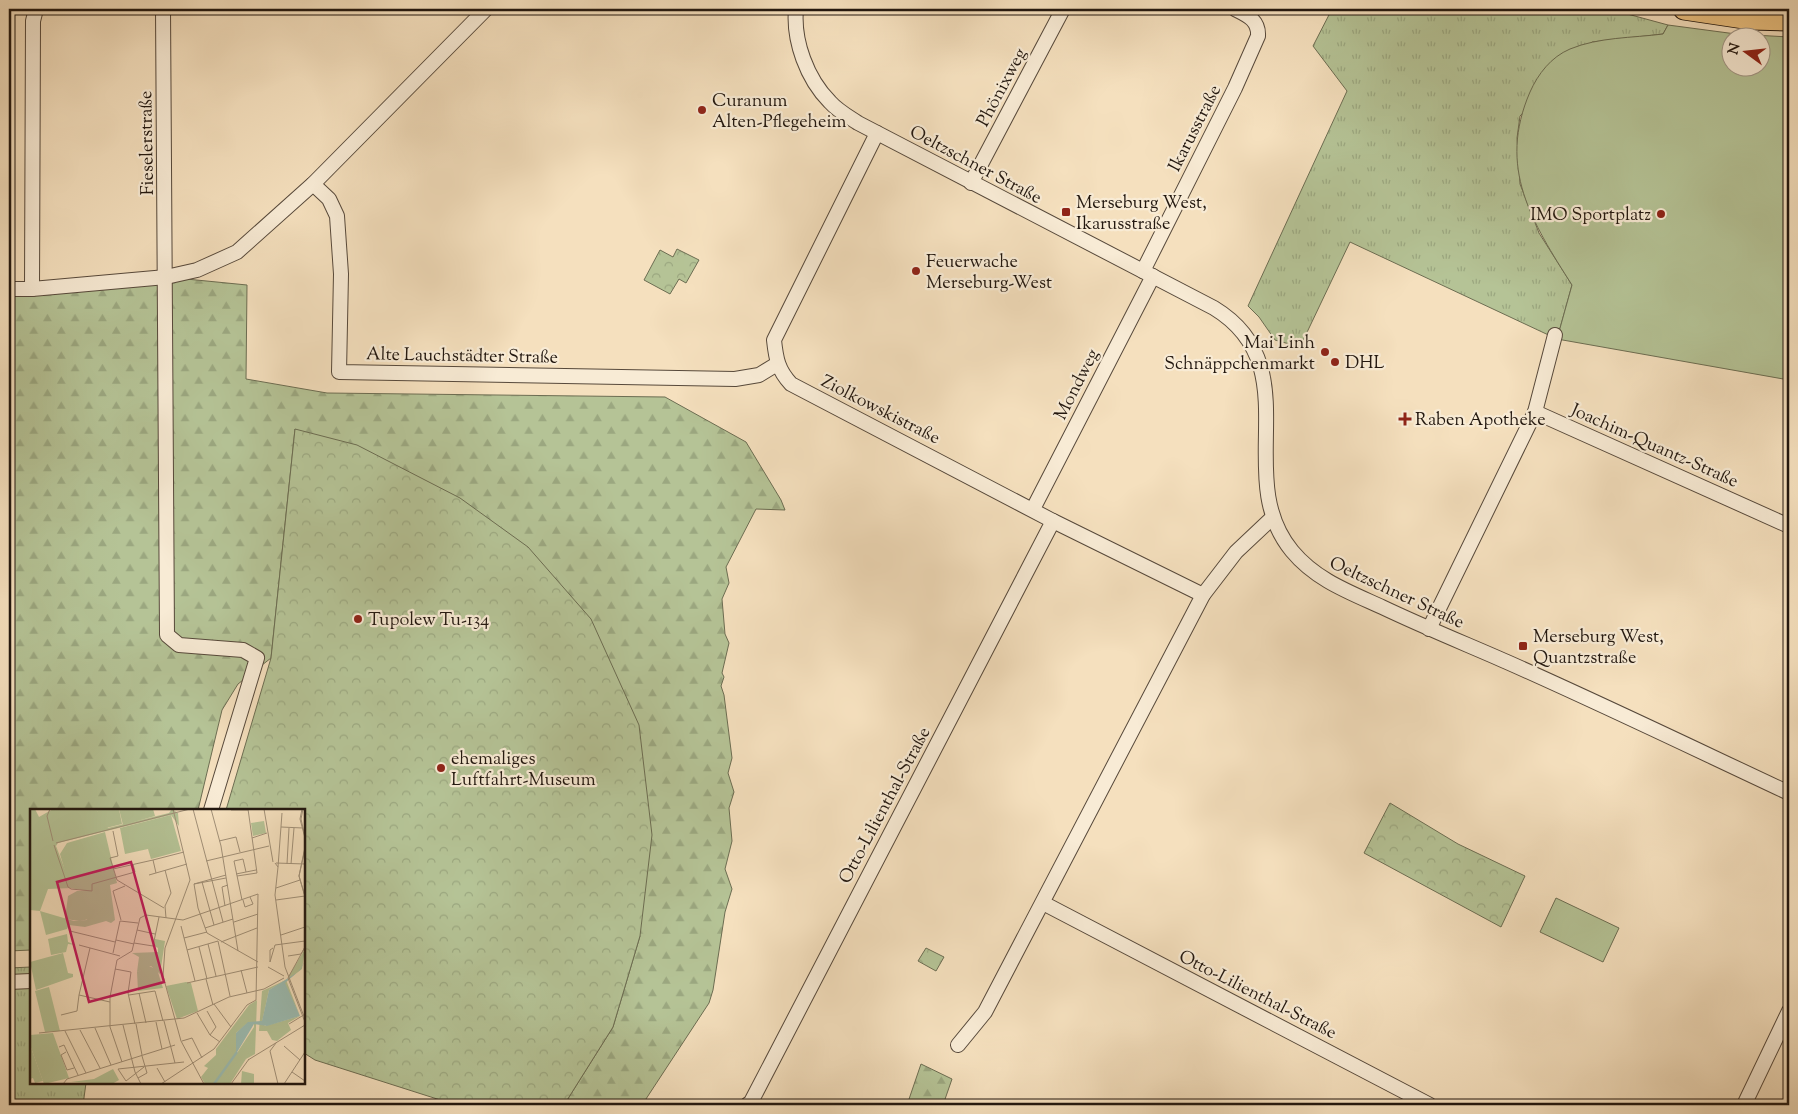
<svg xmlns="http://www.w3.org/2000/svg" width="1798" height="1114" viewBox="0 0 1798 1114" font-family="'Sorts Mill Goudy',serif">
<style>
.grass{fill:url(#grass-tufts);stroke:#6c6d52}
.forest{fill:url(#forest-firs);stroke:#6c6d52}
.park{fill:url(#park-crowns);stroke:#6c6d52}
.pitch{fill:#b5c396;stroke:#6c6d52;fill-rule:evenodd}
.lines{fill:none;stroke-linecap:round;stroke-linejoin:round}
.minor-casing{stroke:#57493b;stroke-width:16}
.primary-casing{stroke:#22170f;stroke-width:23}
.minor{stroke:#f8ebd5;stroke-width:14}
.primary{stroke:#eac07f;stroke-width:21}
.poi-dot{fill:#8f2418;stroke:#f8ebd5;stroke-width:2}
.labels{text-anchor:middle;stroke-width:4.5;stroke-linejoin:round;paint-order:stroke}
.street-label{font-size:18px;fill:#22170f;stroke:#f8ebd5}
.poi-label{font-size:18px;fill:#22170f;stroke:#f8ebd5;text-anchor:start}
.inset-river{fill:none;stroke:#9cbdb3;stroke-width:2.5}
.inset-road{fill:none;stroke:#a19078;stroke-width:1}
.view{fill:#c2185b;fill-opacity:0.15;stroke:#c2185b;stroke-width:2.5}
.inset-edge{fill:none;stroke:#22170f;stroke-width:2.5}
</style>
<defs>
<pattern id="grass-tufts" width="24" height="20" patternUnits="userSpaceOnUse" patternTransform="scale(1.25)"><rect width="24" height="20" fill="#b5c396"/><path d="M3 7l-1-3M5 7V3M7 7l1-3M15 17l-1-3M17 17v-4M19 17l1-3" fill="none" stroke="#9ba780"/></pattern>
<pattern id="forest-firs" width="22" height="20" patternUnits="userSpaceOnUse" patternTransform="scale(1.25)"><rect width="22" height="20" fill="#b5c396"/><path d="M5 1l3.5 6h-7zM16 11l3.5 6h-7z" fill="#9ba780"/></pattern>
<pattern id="park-crowns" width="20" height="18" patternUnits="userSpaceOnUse" patternTransform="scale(1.25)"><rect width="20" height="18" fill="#b5c396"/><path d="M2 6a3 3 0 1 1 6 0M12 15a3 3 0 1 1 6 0" fill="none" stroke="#9ba780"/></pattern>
</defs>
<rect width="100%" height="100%" fill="#f5e0be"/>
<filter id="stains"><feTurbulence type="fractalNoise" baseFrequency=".004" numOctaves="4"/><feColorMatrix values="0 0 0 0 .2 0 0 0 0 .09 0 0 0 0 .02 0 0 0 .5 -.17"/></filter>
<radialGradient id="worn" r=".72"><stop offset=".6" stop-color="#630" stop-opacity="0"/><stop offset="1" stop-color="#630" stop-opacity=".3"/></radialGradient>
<!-- grass -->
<g class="grass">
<polygon points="1332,9 1609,9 1668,25 1663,34 1592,42 1520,116 1517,138 1520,184 1539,233 1572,285 1557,339 1350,242 1300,347 1275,340 1259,317 1248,306 1347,91 1313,46"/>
<polygon points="31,967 31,1083 86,1083 83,1105 9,1105 9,968"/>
</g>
<!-- forest -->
<g class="forest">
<polygon points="166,277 247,285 246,379 327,393 665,397 746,442 781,500 785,510 756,509 726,567 729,583 722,599 725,634 729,643 722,673 724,677 721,686 724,695 732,758 728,773 734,792 729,808 732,841 725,869 732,889 725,912 713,990 709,1003 644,1102 649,1105 564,1105 613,1027 640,936 295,429 271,658 238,684 222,710 198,810 31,810 31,950 9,951 9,289"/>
<polygon points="921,1064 952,1079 943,1105 907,1105"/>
</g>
<!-- park -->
<g class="park">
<polygon points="677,249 699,260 686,283 679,279 670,294 644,280 660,250 673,257"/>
<polygon points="295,429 357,445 460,498 528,547 591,619 639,725 652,835 640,936 613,1027 564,1105 456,1105 315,1060 304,1053 304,810 226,810 271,658"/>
<polygon points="1390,803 1458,844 1525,876 1501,927 1364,853"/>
<polygon points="926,948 944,957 936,971 918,961"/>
</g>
<!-- pitch -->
<g class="pitch">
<path d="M 1668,25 L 1736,34 L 1789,37 L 1789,380 L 1557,339 L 1572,285 C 1532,222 1497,168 1530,92 C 1538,74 1551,57 1570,49 C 1599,37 1632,38 1663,34 ZM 1730,38 L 1760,38 L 1760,68 L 1730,68 Z"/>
<polygon points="1556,898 1619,928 1603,962 1540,932"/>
</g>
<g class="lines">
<!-- minor casing -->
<g class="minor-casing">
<g id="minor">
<polyline points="163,9 167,635 179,645 243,650 257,658 211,810"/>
<path d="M 796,9 C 793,41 807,79 830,102 C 838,111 849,117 858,123 L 1214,308 C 1311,367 1230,476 1292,551 C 1316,580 1349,592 1382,607 C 1424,627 1466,644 1507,662 C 1602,704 1695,749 1789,793"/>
<path d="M 877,133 L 774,340 C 776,359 778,370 791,384 L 1053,521 L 1203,595"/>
<polyline points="971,183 1063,9"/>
<polyline points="313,184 329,199 337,216 341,274 339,372 735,379 759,375 777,364"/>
<path d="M 1143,271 L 1235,88 L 1258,36 C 1259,20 1247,15 1235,9"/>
<polyline points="9,289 32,289 166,277 197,270 237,252 313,184 486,9"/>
<polyline points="32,289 33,21 36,9"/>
<polyline points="1535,412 1555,335"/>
<polyline points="1033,509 1153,276"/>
<polyline points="1429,629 1535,412 1789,526"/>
<polyline points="1043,903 1430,1105"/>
<polyline points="9,982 31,981"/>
<polyline points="958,1045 985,1012 1203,595 1236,552 1272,518"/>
<polyline points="747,1105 751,1102 1053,521"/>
<polyline points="1744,1105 1789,1011"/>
</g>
</g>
<!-- primary casing -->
<g class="primary-casing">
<polyline id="primary" points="1684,9 1751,19 1789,20"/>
</g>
<!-- minor -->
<use href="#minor" class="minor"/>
<!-- primary -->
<use href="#primary" class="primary"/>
</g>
<!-- markers -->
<g class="poi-dot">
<circle cx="702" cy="110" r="5"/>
<rect x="1061" y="207" width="10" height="10" rx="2.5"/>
<circle cx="1661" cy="214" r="5"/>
<circle cx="916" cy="271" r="5"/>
<circle cx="1325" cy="352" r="5"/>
<circle cx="1335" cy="362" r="5"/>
<path d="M1402.5 411.5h5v5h5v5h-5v5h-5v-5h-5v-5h5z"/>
<circle cx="358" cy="619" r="5"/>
<rect x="1518" y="641" width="10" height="10" rx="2.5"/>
<circle cx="441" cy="768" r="5"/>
</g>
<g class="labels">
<!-- street labels -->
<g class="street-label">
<text transform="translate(1001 87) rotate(-62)" y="6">Phönixweg</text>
<text transform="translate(1194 128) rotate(-63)" y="6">Ikarusstraße</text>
<text transform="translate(146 143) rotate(-91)" y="6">Fieselerstraße</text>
<text transform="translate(976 164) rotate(28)" y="6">Oeltzschner Straße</text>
<text transform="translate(462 355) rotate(1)" y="6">Alte Lauchstädter Straße</text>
<text transform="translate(1076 384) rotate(-63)" y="6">Mondweg</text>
<text transform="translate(881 409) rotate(27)" y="6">Ziolkowskistraße</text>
<text transform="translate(1655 445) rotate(24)" y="6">Joachim-Quantz-Straße</text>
<text transform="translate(1397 592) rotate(25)" y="6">Oeltzschner Straße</text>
<text transform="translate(884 805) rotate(-62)" y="6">Otto-Lilienthal-Straße</text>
<text transform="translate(1258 994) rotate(27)" y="6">Otto-Lilienthal-Straße</text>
</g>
<!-- poi labels -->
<g class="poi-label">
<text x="712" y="106">Curanum<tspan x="712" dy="21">Alten-Pflegeheim</tspan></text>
<text x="1076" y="208">Merseburg West,<tspan x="1076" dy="21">Ikarusstraße</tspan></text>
<text x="1651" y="220" text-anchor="end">IMO Sportplatz</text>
<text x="926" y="267">Feuerwache<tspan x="926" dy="21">Merseburg-West</tspan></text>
<text x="1315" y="348" text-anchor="end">Mai Linh<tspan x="1315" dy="21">Schnäppchenmarkt</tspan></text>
<text x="1345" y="368">DHL</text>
<text x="1415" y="425">Raben Apotheke</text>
<text x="368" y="625">Tupolew Tu-134</text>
<text x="1533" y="642">Merseburg West,<tspan x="1533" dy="21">Quantzstraße</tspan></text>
<text x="451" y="764">ehemaliges<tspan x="451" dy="21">Luftfahrt-Museum</tspan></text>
</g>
</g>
<!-- overview -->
<g transform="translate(30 809)">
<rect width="275" height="275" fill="#f5e0be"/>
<path d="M 0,0 L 5,0 L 9,8 L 23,0 L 66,0 L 78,19 L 139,4 L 142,0 L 148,4 L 149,17 L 141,6 L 28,34 L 26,37 L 42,79 L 18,80 L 10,102 L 0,101 ZM 125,130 L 135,132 L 130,165 L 121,157 L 107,163 L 109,148 L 102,144 L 128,143 L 128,139 L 123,136 ZM 83,260 L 89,271 L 82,275 L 41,273 L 64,270 Z" fill="#b5c396"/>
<path d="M 66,0 L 89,0 L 92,15 L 76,19 ZM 75,23 L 87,74 L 80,76 L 85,111 L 81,114 L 76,112 L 55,118 L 39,116 L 37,120 L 16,126 L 10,102 L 44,112 L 57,111 L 62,83 L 40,79 L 30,45 L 37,34 ZM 37,125 L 38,133 L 46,136 L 38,135 L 36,143 L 21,146 L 18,130 ZM 19,178 L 30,222 L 15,223 L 5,182 ZM 0,236 L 13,272 L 5,274 L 3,269 L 0,270 Z" fill="#b5c396"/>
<path d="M 234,12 L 236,24 L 223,27 L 221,14 ZM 78,80 L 74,98 L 64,109 L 50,112 L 35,110 L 38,87 L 47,82 ZM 275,140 L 272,160 L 260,169 L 258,168 ZM 256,171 L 270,207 L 258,214 L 261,221 L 247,232 L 242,231 L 237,222 L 229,222 L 232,182 ZM 253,173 L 270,207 L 235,217 L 232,213 L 239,181 ZM 156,173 L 161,174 L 168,202 L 147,210 L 136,177 ZM 227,191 L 225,245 L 216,250 L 200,275 L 175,275 L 171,268 L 178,259 L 174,257 L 186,246 L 186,240 L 219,196 ZM 219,213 L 224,213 L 224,218 L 207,244 L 206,224 Z" fill="#b5c396" fill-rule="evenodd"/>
<path d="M 89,0 L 123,0 L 125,7 L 93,16 ZM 141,6 L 151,42 L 121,50 L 118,40 L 95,45 L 90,19 ZM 33,144 L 38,164 L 43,165 L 43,168 L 6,181 L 0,153 ZM 23,224 L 39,269 L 14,275 L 0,236 L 0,226 ZM 212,262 L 224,265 L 224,275 L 211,275 Z" fill="#b5c396"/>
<path d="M 118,157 L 127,160 L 133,179 L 108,182 L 107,163 Z" fill="#b5c396"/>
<path d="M 275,152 L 270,161 L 255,174 L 270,207 L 237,217 L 224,215 L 206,245 L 206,224 L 218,213 L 232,212 L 239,181 L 268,163 Z" fill="#9cbdb3"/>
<path class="inset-river" d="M 184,275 L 207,243"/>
<path class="inset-road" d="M 20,0 L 17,7 L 23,32M 143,0 L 160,71 L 135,139 L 133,167 L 151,232 L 174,275M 163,0 L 193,113M 181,0 L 191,37 L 208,142M 234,0 L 243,53M 272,0 L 270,10 L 275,29M 273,0 L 271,10 L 275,28M 201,1 L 218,1M 251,18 L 273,19M 83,22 L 88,47 L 80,49 L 87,71 L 134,99M 222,29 L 237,24M 189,32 L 206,28 L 210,43M 26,34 L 160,0M 24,36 L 38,78 L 41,80 L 62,82 L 62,75 L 105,63 L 103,55M 275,38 L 269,67 L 275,88M 275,40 L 269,67 L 275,87M 123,51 L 154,43M 176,52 L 239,37M 245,54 L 248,58 L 245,86 L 255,158 L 275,210M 246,54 L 275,55M 257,55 L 259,19M 261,55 L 264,19M 248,58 L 252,4M 83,60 L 123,51 L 126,64M 135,61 L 141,84 L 135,97 L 136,109M 206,65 L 226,61M 119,66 L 157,55M 207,67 L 227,64 L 218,0M 172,73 L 184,116M 164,75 L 168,99 L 177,124 L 228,153M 164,75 L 196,66M 164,75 L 196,69M 246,79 L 270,71M 212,91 L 204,52 L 213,50 L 216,63M 213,91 L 215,98 L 223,95 L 220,88M 246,91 L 275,87M 195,97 L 192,78 L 198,76M 91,111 L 83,82 L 95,77M 204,113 L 228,105M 151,117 L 165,172M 175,119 L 203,110M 107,121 L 125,125M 40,122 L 85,133M 251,126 L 275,118M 154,129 L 177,123M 86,131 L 104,135M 188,132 L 200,187M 191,133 L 227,119M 104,134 L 123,137 L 129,108M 178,135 L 186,167M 49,136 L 90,147M 169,138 L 177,170M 275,138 L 258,169 L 275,213M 60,139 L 49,186 L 80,193M 243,139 L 240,141 L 240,153 L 245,136 L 275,132M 157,141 L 188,132M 83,144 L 90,112 L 108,114M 258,147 L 271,145 L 275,138M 238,158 L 254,167M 85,160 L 101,163 L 98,184 L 105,215M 211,161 L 217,184M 176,170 L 183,196M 157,174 L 228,158M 109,184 L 116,214M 99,186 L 125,182 L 133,212M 184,195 L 201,218M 177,202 L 186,218 L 180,226M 167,204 L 180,226 L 190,233M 31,206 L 47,202 L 49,186M 134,212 L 145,254M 126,213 L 132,240M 106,215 L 112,246M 259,215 L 272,207M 93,216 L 105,263 L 111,275M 65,219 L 81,256M 50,221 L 70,259M 35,222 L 56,264M 9,224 L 154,209 L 199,188 L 234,180 L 254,169M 152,232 L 162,229 L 172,249M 246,234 L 240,242 L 248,275M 254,237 L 270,251M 29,238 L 34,236 L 48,266M 36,243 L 31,246 L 37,261 L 44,259M 218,251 L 275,216M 92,253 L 80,218 L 80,188 L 87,151 L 102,142 L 110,109 L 116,106 L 153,111 L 228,85 L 226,191 L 217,196 L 184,240 L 131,275M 114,258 L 96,272 L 88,260 L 154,253M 127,259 L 135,273M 262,263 L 275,272M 108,269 L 117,264 L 112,247M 33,275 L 37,270 L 145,236M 201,275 L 219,250M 254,275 L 275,243"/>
<path class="view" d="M 101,53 L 134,173 L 59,193 L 27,73 Z"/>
<rect width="275" height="275" class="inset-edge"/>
</g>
<!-- margin -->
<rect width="1798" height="1114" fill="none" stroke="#f5e0be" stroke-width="30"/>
<rect x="10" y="10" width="1778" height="1094" fill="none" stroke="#22170f" stroke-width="2.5"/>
<rect x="15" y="15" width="1768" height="1084" fill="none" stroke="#22170f"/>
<!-- north arrow -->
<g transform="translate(1746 52) rotate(285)"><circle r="24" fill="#f8ebd5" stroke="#a29686"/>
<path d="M0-4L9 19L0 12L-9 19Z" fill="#8f2418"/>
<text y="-8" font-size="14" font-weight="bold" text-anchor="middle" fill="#22170f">N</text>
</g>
<rect width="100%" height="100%" filter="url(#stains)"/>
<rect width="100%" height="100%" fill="url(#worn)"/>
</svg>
